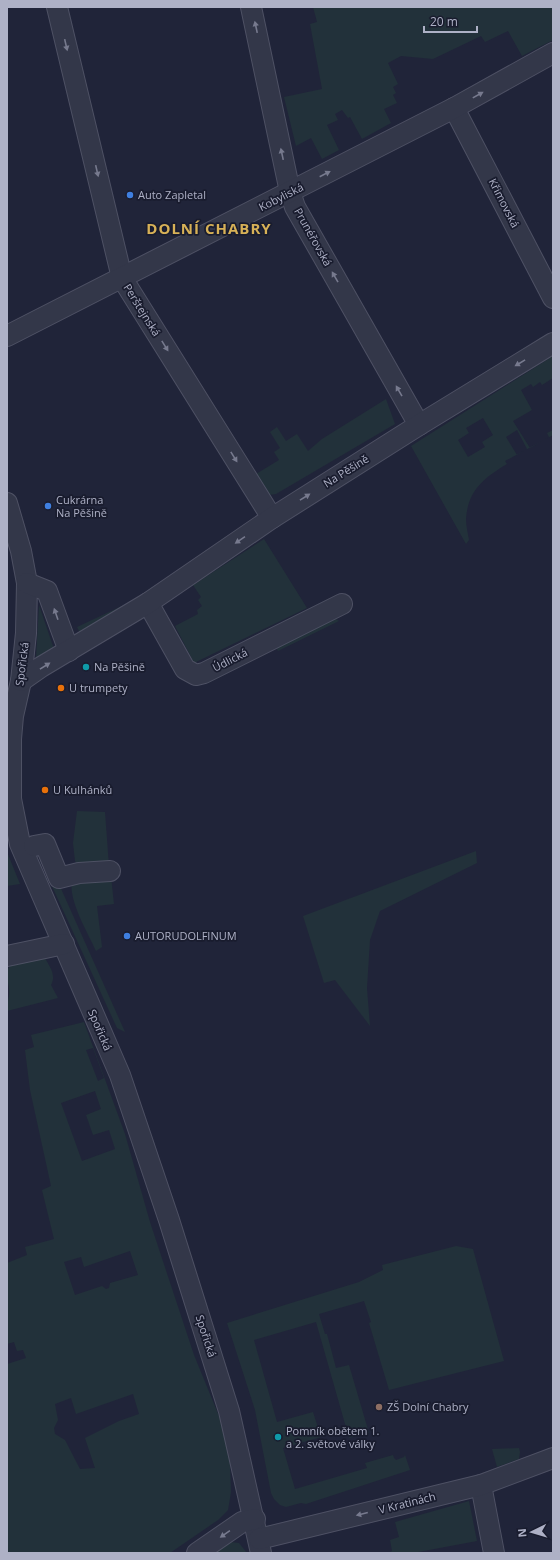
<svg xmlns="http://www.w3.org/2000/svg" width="560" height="1560" viewBox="0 0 560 1560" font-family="'Open Sans',sans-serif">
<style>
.green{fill:#22313a;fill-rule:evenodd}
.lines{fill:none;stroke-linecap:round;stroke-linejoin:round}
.minor-casing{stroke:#4e5164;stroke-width:22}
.minor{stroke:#333749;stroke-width:20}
.oneway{fill:#777a8e}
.shop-dot{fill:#3f7fe0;stroke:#191c2e;stroke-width:1.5}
.culture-dot{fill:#0f9aa8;stroke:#191c2e;stroke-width:1.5}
.food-dot{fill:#e8710a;stroke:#191c2e;stroke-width:1.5}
.education-dot{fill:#8d6e63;stroke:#191c2e;stroke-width:1.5}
.labels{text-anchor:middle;stroke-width:3.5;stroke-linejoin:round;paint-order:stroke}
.poi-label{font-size:11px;fill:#aeb1c6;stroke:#191c2e;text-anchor:start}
.street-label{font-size:11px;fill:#aeb1c6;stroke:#191c2e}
.district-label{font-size:15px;font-weight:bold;letter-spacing:1px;fill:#d7b157;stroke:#191c2e}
</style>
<rect width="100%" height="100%" fill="#202439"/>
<!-- green -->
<g class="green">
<polygon points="313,7 553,7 553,40 522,56 508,31 485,42 481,36 433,59 401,56 388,63 398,84 393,87 396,93 393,95 397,103 384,109 391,123 362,139 350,117 348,118 342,110 335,114 338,120 327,125 339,150 322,159 311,138 296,146 284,97 322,89 310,24 317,22"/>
<path d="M 553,356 L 553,378 L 542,385 L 540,382 L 533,387 L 531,384 L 521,390 L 532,410 L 513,421 L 530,448 L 549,437 L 547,433 L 553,430 L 553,435 L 505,461 L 507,464 C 484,478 468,490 466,519 C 466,526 468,534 469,540 L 466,544 L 411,446 ZM 483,418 L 493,435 L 482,442 L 485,447 L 468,457 L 458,440 L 469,433 L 466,428 ZM 517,430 L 527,449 L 517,455 L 506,437 Z"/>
<polygon points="386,399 395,424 276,494 269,495 256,474 279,460 274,452 280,448 270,432 277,427 286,441 297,434 308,451 322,439"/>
<polygon points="264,539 307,608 194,663 175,626 198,614 197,610 202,606 198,600 201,597 193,585"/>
<polygon points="141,597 81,635 77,627"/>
<polygon points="39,605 54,649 40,658 36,658"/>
<polygon points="333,617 339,621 278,651 276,647"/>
<polygon points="77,811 105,812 109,866 79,866 75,861 73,843"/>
<polygon points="476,851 477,863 380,911 370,940 367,988 370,1026 335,980 324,983 303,916"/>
<polygon points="7,852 20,884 7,886"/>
<polygon points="40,854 46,855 125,1032 117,1028 40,860"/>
<path d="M 111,876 L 114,904 L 97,906 L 102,947 L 96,951 C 88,933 68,900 72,881 Z"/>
<path d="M 45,958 C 49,966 57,975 51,985 L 58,998 L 7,1011 C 7,1005 8,1001 9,995 C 10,988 7,981 7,973 C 8,959 34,959 45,958 Z"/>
<path d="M 84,1022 L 125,1134 L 150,1222 L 194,1355 L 221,1421 L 230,1463 L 231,1492 L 228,1510 L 218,1520 L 170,1553 L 7,1553 L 7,1364 L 26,1358 L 23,1350 L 17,1351 L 14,1342 L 7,1344 L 7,1263 L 27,1255 L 25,1247 L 54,1239 L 42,1190 L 51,1186 L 30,1090 L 25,1050 L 34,1047 L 31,1035 ZM 93,1048 L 104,1078 L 98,1081 L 86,1050 ZM 95,1091 L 101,1109 L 86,1115 L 93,1135 L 109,1130 L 115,1149 L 82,1161 L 61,1103 ZM 130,1251 L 138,1275 L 110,1283 L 109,1288 L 106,1289 L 102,1286 L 75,1295 L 64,1262 L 81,1257 L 84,1267 ZM 133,1394 L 139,1414 L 119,1421 L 85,1438 L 95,1468 L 80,1469 L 65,1440 L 55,1434 L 54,1428 L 58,1420 L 55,1404 L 71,1398 L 76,1414 Z"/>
<polygon points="456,1246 473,1249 504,1361 389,1390 369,1323 371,1322 364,1301 319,1314 325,1334 327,1334 336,1368 349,1365 369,1433 349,1438 316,1322 254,1340 277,1422 313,1412 321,1437 283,1448 295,1489 367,1468 365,1463 393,1455 394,1458 396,1460 404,1457 405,1455 410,1470 306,1504 301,1503 286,1507 280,1505 274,1499 271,1493 255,1410 227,1323 359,1282 383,1270 382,1265"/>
<polygon points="519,1448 520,1452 519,1459 497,1467 492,1449"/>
<polygon points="469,1501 477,1541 413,1553 388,1553 392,1551 390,1540 399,1537 395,1522"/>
<polygon points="230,1542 239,1543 247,1553 215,1553"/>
</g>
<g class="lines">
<!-- minor casing -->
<g class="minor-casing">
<g id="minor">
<polyline points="57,7 122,278 272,518"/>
<polyline points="251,7 290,192 295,207 419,425"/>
<polyline points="454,108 553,298"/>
<polyline points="7,336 454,108 553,53"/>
<polyline points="7,503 21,551 27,583 26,633 21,681 13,716 11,739 11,799 20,844 120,1075 169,1220 229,1411 261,1553"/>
<polyline points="27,583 47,591 69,651"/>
<polyline points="148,603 185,669 196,675 204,673 342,604"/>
<polyline points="21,681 41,667 148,603 272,518 419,425 553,343"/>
<polyline points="34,846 45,844 59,878 79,873 110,871"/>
<polyline points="7,956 64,944"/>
<polyline points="481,1485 494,1553"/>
<polyline points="259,1539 481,1485 553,1458"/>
<polyline points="197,1553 242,1522 255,1519"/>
</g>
</g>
<!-- minor -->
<use href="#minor" class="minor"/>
</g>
<!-- one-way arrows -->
<defs><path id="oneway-solid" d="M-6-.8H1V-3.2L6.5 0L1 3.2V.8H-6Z"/></defs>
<g class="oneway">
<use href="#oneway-solid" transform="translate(256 27) rotate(-102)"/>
<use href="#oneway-solid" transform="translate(66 45) rotate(77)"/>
<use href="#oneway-solid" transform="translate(478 95) rotate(-29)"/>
<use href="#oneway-solid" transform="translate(282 154) rotate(-102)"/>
<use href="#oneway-solid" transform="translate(97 171) rotate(77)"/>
<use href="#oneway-solid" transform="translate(325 174) rotate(-27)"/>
<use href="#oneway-solid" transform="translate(335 277) rotate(-120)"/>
<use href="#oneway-solid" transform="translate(165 346) rotate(58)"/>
<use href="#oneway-solid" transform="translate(520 363) rotate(149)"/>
<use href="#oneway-solid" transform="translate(399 391) rotate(-120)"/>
<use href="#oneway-solid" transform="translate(234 457) rotate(58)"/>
<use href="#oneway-solid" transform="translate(305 497) rotate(-32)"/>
<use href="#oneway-solid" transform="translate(240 540) rotate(146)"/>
<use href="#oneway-solid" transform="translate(56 614) rotate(-109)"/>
<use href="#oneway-solid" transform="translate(45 666) rotate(-32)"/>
<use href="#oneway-solid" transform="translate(362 1514) rotate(166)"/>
<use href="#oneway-solid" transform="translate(225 1534) rotate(145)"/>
</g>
<!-- markers -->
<g class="shop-dot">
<circle cx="130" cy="195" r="4"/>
<circle cx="48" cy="506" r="4"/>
<circle cx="127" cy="936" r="4"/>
</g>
<g class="culture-dot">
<circle cx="86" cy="667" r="4"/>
<circle cx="278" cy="1437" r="4"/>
</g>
<g class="food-dot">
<circle cx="61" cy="688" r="4"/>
<circle cx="45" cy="790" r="4"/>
</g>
<circle class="education-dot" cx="379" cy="1407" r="4"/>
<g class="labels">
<!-- poi labels -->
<g class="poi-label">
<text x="138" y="199">Auto Zapletal</text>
<text x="56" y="504">Cukrárna<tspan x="56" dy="13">Na Pěšině</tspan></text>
<text x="94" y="671">Na Pěšině</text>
<text x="69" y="692">U trumpety</text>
<text x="53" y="794">U Kulhánků</text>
<text x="135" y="940">AUTORUDOLFINUM</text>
<text x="387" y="1411">ZŠ Dolní Chabry</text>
<text x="286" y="1435">Pomník obětem 1.<tspan x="286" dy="13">a 2. světové války</tspan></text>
</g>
<!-- street labels -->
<g class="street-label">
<text transform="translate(281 197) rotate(-27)" y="4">Kobyliská</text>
<text transform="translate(504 203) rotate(63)" y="4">Křimovská</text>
<text transform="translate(313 237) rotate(61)" y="4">Prunéřovská</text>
<text transform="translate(142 310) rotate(58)" y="4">Perštejnská</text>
<text transform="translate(346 471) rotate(-32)" y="4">Na Pěšině</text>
<text transform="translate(230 660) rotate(-27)" y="4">Údlická</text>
<text transform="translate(22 664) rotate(-83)" y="4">Spořická</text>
<text transform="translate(100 1030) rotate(67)" y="4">Spořická</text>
<text transform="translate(206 1336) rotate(72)" y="4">Spořická</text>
<text transform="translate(407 1503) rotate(-14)" y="4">V Kratinách</text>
</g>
<!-- district labels -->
<g class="district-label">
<text x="209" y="234">DOLNÍ CHABRY</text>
</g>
</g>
<!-- border -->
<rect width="560" height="1560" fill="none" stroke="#aeb1c6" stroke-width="16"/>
<!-- north arrow -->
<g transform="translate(532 1532) rotate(265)" stroke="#191c2e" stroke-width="3" paint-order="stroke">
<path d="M0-3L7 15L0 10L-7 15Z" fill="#aeb1c6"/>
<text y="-6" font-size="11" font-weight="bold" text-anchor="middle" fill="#aeb1c6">N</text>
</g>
<!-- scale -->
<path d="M424 26v6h53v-6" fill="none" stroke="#aeb1c6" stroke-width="2"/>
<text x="430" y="26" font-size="12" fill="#aeb1c6" stroke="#191c2e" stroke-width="3" paint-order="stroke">20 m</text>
</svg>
